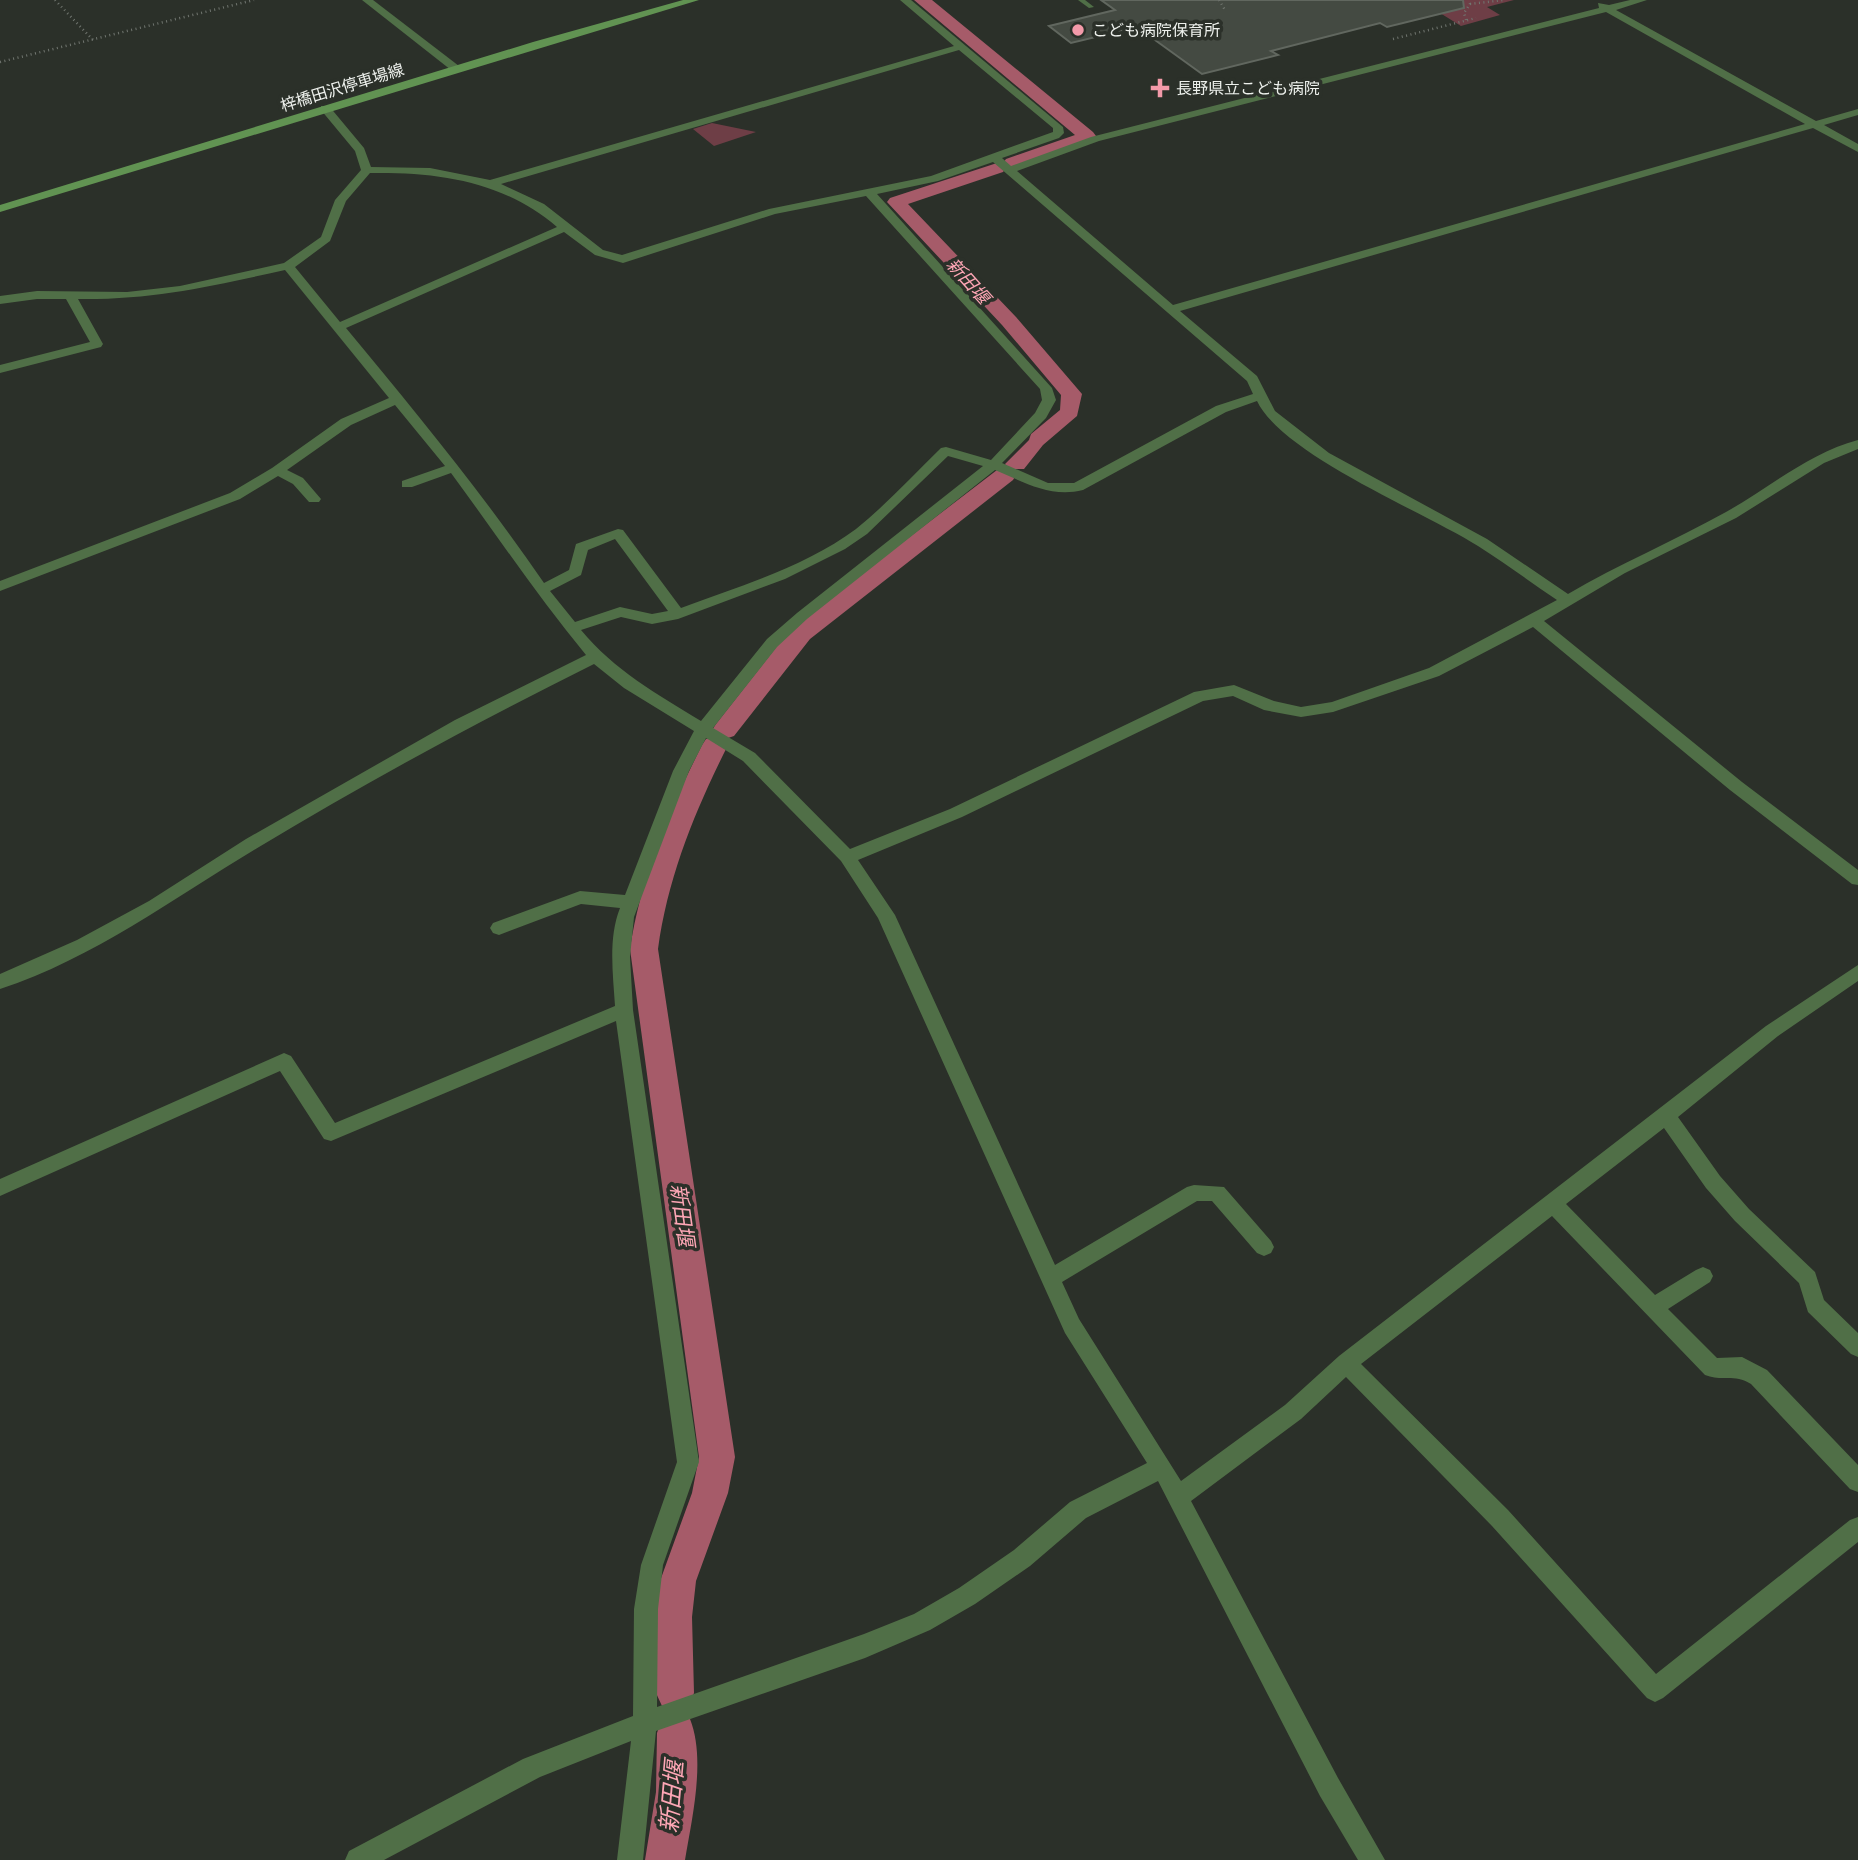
<svg xmlns="http://www.w3.org/2000/svg" width="1858" height="1860" viewBox="0 0 1858 1860" font-family="'Archivo Narrow','Noto Sans JP',sans-serif">
<style>
.green{fill:#6e3e46}
.lines{fill:none;stroke-linecap:round;stroke-linejoin:round}
.canal{fill:#a65b69;fill-rule:evenodd}
.building{fill:#444a42;stroke:#61675f;stroke-width:2}
.path{stroke:#717670;stroke-width:2.5;stroke-dasharray:1 3.5;stroke-linecap:butt}
.service{fill:#506f47;fill-rule:evenodd}
.minor{fill:#506f47;fill-rule:evenodd}
.tertiary{fill:#506f47;fill-rule:evenodd}
.secondary{fill:#619352;fill-rule:evenodd}
.poi-dot{fill:#f39aa9;stroke:#2b3029;stroke-width:2.5}
.labels{text-anchor:middle;stroke-width:7;stroke-linejoin:round;paint-order:stroke}
.far-poi-label{font-size:16px;fill:#edf0ec;stroke:#2b3029;text-anchor:start}
.far-street-label{font-size:16px;fill:#edf0ec;stroke:#2b3029}
.far-water-label{font-size:18px;font-style:italic;fill:#fda6b5;stroke:#2b3029}
.water-label{font-size:21px;font-style:italic;fill:#fda6b5;stroke:#2b3029}
.near-water-label{font-size:24px;font-style:italic;fill:#fda6b5;stroke:#2b3029}
</style>
<rect width="100%" height="100%" fill="#2b3029"/>
<!-- green -->
<g class="green">
<polygon points="1419,0 1514,0 1487,7 1500,15 1461,26"/>
<polygon points="712,123 756,132 714,146 693,129"/>
</g>
<g class="lines">
<!-- canal -->
<g class="canal">
<polygon points="914,0 932,0 1093,132 1096,136 1093,140 1018,167 1006,167 1003,163 1006,159 1075,135"/>
<polygon points="997,163 1006,168 1003,172 908,204 1016,317 1082,394 1077,416 1043,445 1024,469 1008,469 1005,464 1029,440 1031,434 1060,410 1061,395 1002,325 887,202 890,198"/>
<polygon points="1005,468 1013,470 1016,475 1013,480 810,639 734,736 725,739 716,736 712,730 716,724 792,627 997,470"/>
<path d="M 715,736 L 724,739 L 728,745 C 695,811 668,876 658,949 L 735,1457 L 728,1493 L 696,1581 L 692,1617 L 694,1693 L 688,1706 L 675,1712 L 662,1706 L 656,1693 L 654,1617 L 660,1581 L 692,1493 L 699,1457 L 630,949 C 641,876 669,811 702,745 L 706,739 Z"/>
<path d="M 676,1714 L 690,1719 C 706,1759 692,1818 685,1860 L 645,1860 L 656,1792 L 657,1733 L 662,1719 Z"/>
</g>
</g>
<!-- building -->
<polygon class="building" points="1101,0 1463,0 1464,8 1387,27 1380,23 1271,51 1278,55 1202,74 1137,27 1071,43 1049,26 1115,10"/>
<g class="lines">
<!-- path -->
<g class="path">
<polyline points="55,0 93,40"/>
<polyline points="1219,0 1225,10"/>
<polyline points="1470,4 1504,0"/>
<polyline points="1466,20 1464,13 1470,4 1469,0"/>
<polyline points="1393,39 1476,18"/>
<polyline points="0,62 254,0"/>
</g>
<!-- service -->
<polygon class="service" points="1078,0 1085,0 1094,7 1089,8"/>
<!-- minor -->
<path class="minor" d="M 900,0 L 911,0 L 1063,127 L 1064,133 L 1059,138 L 1002,158 L 1011,166 L 1091,137 L 1599,8 L 1598,3 L 1609,5 L 1630,0 L 1647,0 L 1616,10 L 1816,121 L 1858,109 L 1858,115 L 1824,125 L 1858,144 L 1858,152 L 1813,128 L 1180,311 L 1257,376 L 1275,411 L 1329,453 L 1487,539 L 1568,594 C 1619,564 1674,541 1726,512 C 1769,488 1809,453 1858,440 L 1858,449 L 1824,463 L 1736,518 L 1625,573 L 1544,621 L 1742,782 L 1858,870 L 1858,885 L 1852,884 L 1730,790 L 1533,627 L 1439,676 L 1333,712 L 1301,717 L 1264,710 L 1233,696 L 1203,701 L 962,817 L 858,860 L 895,915 L 1055,1265 L 1187,1187 L 1194,1185 L 1224,1187 L 1271,1241 L 1274,1247 L 1271,1253 L 1264,1256 L 1257,1253 L 1212,1201 L 1197,1201 L 1062,1282 L 1079,1319 L 1181,1481 L 1285,1405 L 1339,1356 L 1766,1026 L 1858,965 L 1858,981 L 1778,1036 L 1678,1117 L 1720,1176 L 1749,1209 L 1815,1272 L 1824,1300 L 1858,1333 L 1858,1357 L 1851,1354 L 1808,1312 L 1799,1283 L 1735,1221 L 1706,1188 L 1664,1128 L 1566,1204 L 1655,1295 L 1696,1270 L 1703,1267 L 1710,1270 L 1713,1276 L 1710,1282 L 1668,1309 L 1717,1358 L 1742,1357 L 1767,1370 L 1858,1465 L 1858,1492 L 1850,1489 L 1751,1384 C 1734,1373 1722,1382 1705,1375 L 1552,1216 L 1361,1364 L 1508,1510 L 1656,1674 L 1850,1520 L 1858,1517 L 1858,1542 L 1663,1698 L 1655,1702 L 1647,1698 L 1492,1526 L 1346,1377 L 1301,1419 L 1191,1501 L 1338,1778 L 1385,1860 L 1358,1860 L 1320,1796 L 1158,1481 L 1086,1518 L 1030,1566 L 975,1604 L 930,1630 L 865,1658 L 656,1731 L 643,1860 L 617,1860 L 631,1741 L 540,1777 L 384,1860 L 345,1860 L 349,1851 L 523,1759 L 633,1716 L 634,1609 L 641,1565 L 677,1462 L 616,1021 L 331,1141 L 324,1139 L 280,1071 L 0,1196 L 0,1179 L 284,1053 L 291,1056 L 335,1123 L 615,1006 C 613,974 608,938 620,908 L 581,904 L 499,935 L 493,933 L 490,928 L 493,923 L 580,891 L 625,895 L 673,771 L 694,731 L 624,688 L 594,664 C 480,721 368,781 259,847 C 175,897 95,958 0,989 L 0,974 L 77,940 L 149,901 L 246,839 L 455,720 L 586,655 C 538,597 496,534 451,473 L 412,487 L 402,487 L 402,481 L 445,466 L 395,405 L 351,425 L 287,470 L 303,478 L 321,499 L 319,502 L 309,502 L 293,484 L 278,476 L 240,499 L 0,591 L 0,581 L 230,493 L 272,468 L 341,419 L 389,398 L 285,270 C 213,286 153,300 78,299 L 103,344 L 101,347 L 0,373 L 0,365 L 90,342 L 66,299 L 37,299 L 0,304 L 0,296 L 37,291 L 127,292 L 180,286 L 284,263 L 321,237 L 335,200 L 361,170 L 355,151 L 321,110 L 321,106 L 329,106 L 364,148 L 371,167 L 430,168 L 490,180 L 954,46 ZM 1606,12 L 1805,124 L 1173,305 L 1017,171 L 1099,141 ZM 959,50 L 1053,128 L 1053,132 L 931,176 L 769,209 L 622,255 L 603,250 L 544,204 L 501,184 ZM 993,162 L 1247,381 L 1253,394 L 1216,406 L 1074,483 L 1048,483 L 1002,463 L 1046,418 L 1056,400 L 1052,388 L 877,194 L 938,181 ZM 370,173 C 439,172 503,181 557,227 L 340,322 L 295,267 L 330,241 L 346,201 ZM 866,196 L 1040,389 L 1042,400 L 1035,413 L 991,460 L 946,447 L 941,448 C 913,475 886,505 856,529 C 805,567 740,586 681,608 L 623,530 L 618,529 L 576,544 L 569,570 L 544,583 C 483,494 415,411 346,328 L 564,232 L 595,255 L 623,263 L 775,214 ZM 1257,401 C 1283,455 1424,512 1478,546 C 1505,563 1530,582 1557,600 L 1429,668 L 1332,702 L 1301,707 L 1274,701 L 1234,685 L 1194,692 L 950,809 L 850,849 L 755,753 L 713,728 L 777,647 L 807,619 L 995,470 C 1024,482 1050,498 1083,490 L 1226,412 ZM 948,456 L 983,466 L 797,613 L 767,639 L 701,721 C 657,694 614,670 581,630 L 621,617 L 652,624 L 678,619 L 785,579 L 845,549 L 867,534 ZM 615,539 L 668,611 L 652,614 L 620,607 L 575,622 L 550,591 L 581,575 L 588,550 ZM 706,738 L 743,761 L 841,861 L 878,918 L 1065,1333 L 1147,1463 L 1070,1502 L 1014,1550 L 959,1588 L 914,1614 L 864,1634 L 657,1707 L 658,1609 L 663,1565 L 699,1462 L 633,1010 L 630,957 L 634,917 L 689,771 Z"/>
<!-- tertiary -->
<polygon class="tertiary" points="362,0 373,0 459,66 459,70 451,70"/>
<!-- secondary -->
<polygon class="secondary" points="683,0 699,0 0,212 0,205 533,42"/>
</g>
<!-- markers -->
<g class="poi-dot">
<circle cx="1078" cy="30" r="7"/>
<path d="M1156.5 77.5h7v7h7v7h-7v7h-7v-7h-7v-7h7z"/>
</g>
<g class="labels">
<!-- far-poi labels -->
<g class="far-poi-label">
<text x="1092" y="36">こども病院保育所</text>
<text x="1176" y="94">長野県立こども病院</text>
</g>
<!-- far-street labels -->
<g class="far-street-label">
<text transform="translate(342 87) rotate(-17)" y="6">梓橋田沢停車場線</text>
</g>
<!-- far-water labels -->
<g class="far-water-label">
<text transform="translate(968 281) rotate(48)" y="6">新田堰</text>
</g>
<!-- water labels -->
<g class="water-label">
<text transform="translate(682 1215) rotate(82)" y="7">新田堰</text>
</g>
<!-- near-water labels -->
<g class="near-water-label">
<text transform="translate(672 1797) rotate(-85)" y="8">新田堰</text>
</g>
</g>
</svg>
